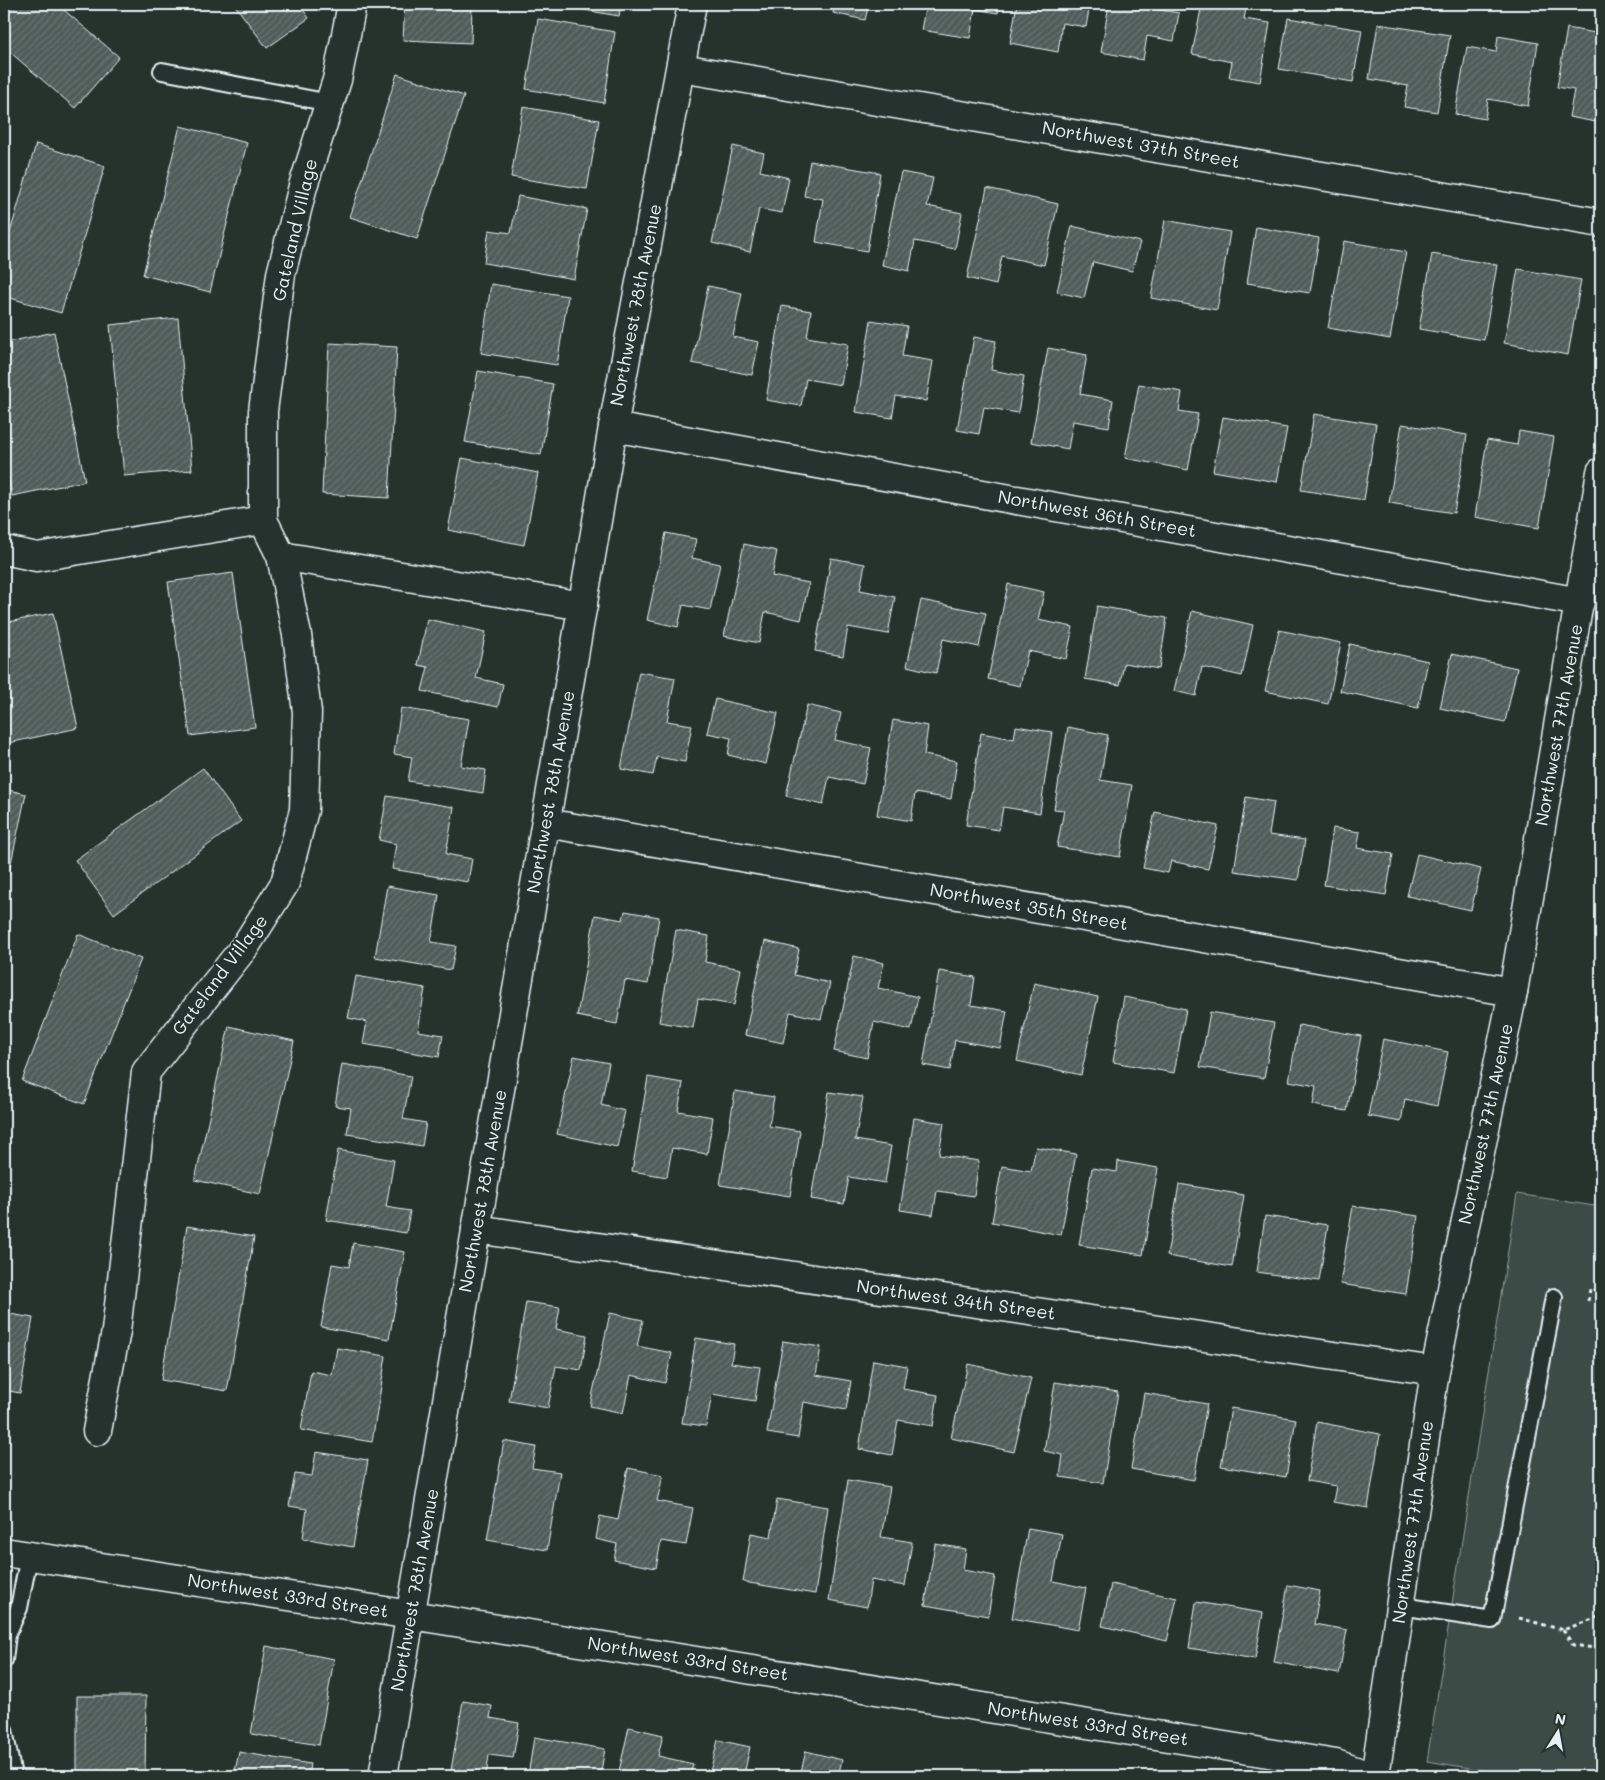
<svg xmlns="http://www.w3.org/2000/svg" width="1605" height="1780" viewBox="0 0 1605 1780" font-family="Mali,sans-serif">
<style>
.park{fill:#3e4b47;stroke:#939ea0}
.building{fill:url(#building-hatch);stroke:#e8f1f8}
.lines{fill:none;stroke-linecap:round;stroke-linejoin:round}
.lane-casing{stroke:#e8f1f8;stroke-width:20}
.street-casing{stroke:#e8f1f8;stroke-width:31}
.path{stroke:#e8f1f8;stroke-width:3;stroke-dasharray:4 4;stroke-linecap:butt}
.lane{stroke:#26332d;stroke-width:16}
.street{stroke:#26332d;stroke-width:28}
.labels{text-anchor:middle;stroke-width:4;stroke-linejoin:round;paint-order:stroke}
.street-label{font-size:18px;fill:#e8f1f8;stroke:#26332d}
</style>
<defs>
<pattern id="building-hatch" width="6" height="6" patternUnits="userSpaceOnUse" patternTransform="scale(1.25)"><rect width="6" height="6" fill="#505c59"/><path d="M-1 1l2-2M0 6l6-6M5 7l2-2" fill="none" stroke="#697472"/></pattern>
</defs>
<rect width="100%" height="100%" fill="#26332d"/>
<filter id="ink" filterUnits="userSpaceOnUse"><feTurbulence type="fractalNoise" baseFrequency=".02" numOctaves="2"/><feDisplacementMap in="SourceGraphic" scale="10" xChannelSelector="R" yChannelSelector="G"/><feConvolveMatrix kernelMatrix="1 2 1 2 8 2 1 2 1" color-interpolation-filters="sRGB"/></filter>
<g filter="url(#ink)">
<!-- park -->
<polygon class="park" points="1517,1194 1601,1207 1601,1776 1518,1776 1427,1761"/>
<!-- building -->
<g class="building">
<polygon points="4,4 57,4 119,57 75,108 4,47"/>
<polygon points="234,4 299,4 309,18 267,48"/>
<polygon points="405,4 472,4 471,43 403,40"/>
<polygon points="549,4 621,4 619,16"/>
<polygon points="835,4 869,4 865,20 833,13"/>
<polygon points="926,4 1000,4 998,13 975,9 970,38 921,30"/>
<polygon points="1017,4 1090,4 1086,27 1062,23 1058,52 1010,43"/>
<polygon points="1109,4 1137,4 1137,6 1179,13 1174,41 1147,36 1143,60 1101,52"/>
<polygon points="1202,4 1247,4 1244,19 1270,23 1260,82 1229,77 1232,62 1192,54"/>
<polygon points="1288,18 1362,30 1353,82 1279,69"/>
<polygon points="538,19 615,32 604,103 526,89"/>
<polygon points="1378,24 1450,35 1437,112 1404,107 1408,86 1369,79"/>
<polygon points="1567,28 1601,34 1601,123 1569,117 1574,90 1557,87"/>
<polygon points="1498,36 1538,43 1528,106 1488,99 1485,119 1455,114 1467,47 1496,52"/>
<polygon points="397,74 464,96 417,239 350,217"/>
<polygon points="523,107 599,120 587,189 511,177"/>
<polygon points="180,126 247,143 210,292 143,275"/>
<polygon points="36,144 105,166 61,313 4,296 4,253"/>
<polygon points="733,146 764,153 760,171 789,178 782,213 759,209 750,252 712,243"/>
<polygon points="810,161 880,173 867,251 816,242 823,199 804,196"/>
<polygon points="901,172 933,178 927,206 962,213 955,249 915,241 909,271 882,265"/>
<polygon points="987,188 1058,204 1044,265 1002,256 996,285 967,278"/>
<polygon points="518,196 587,209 574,279 484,263 489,230 511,233"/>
<polygon points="1165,220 1230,232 1217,310 1151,298"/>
<polygon points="1072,226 1140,242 1132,271 1093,262 1084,298 1057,292"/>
<polygon points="1256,227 1319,238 1310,293 1247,283"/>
<polygon points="1344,241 1406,252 1390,339 1328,328"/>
<polygon points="1432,254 1497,265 1484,340 1419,329"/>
<polygon points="1518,269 1581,280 1568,355 1504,343"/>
<polygon points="491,284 568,296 557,365 481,353"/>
<polygon points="708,286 742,293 733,337 759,342 752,375 692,363"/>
<polygon points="782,306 811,311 807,337 848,344 841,385 806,379 801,406 766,400"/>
<polygon points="178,318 192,470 124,476 110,325"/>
<polygon points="871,320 907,326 902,356 933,361 926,401 896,396 892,418 856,412"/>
<polygon points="54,332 85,481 12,496 4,457 4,343"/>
<polygon points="974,337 996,341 991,370 1024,376 1018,413 984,407 979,434 957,430"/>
<polygon points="329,343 397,347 389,498 322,494"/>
<polygon points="1048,348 1087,355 1080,394 1113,400 1109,427 1073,421 1068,449 1031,442"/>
<polygon points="478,371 553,384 541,455 465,442"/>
<polygon points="1139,384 1182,392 1179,411 1198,414 1188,470 1125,458"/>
<polygon points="1314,414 1376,424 1364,500 1301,490"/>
<polygon points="1223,417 1287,428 1277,482 1213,471"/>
<polygon points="1402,424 1467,435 1454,513 1389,503"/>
<polygon points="1519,431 1554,437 1539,528 1475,517 1487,440 1517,445"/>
<polygon points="462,458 538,473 524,545 448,530"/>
<polygon points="666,533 696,539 692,558 720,564 710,610 683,605 678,627 647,620"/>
<polygon points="744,544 777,551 772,576 809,583 801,620 765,612 759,643 724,636"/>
<polygon points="831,558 865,564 860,590 895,597 888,634 848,627 843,656 815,651"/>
<polygon points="233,573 255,727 190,736 168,582"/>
<polygon points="1008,584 1044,592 1038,620 1073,627 1066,659 1028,651 1020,686 988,679"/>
<polygon points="921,600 986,613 979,647 943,639 936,673 907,666"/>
<polygon points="1097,606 1167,618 1159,669 1124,663 1120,685 1085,679"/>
<polygon points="1192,611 1253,625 1242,676 1202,667 1196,696 1174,691"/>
<polygon points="53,613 78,728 4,744 4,623"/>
<polygon points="427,619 486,632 476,678 503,684 498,707 422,691 428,667 418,665"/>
<polygon points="1279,630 1341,643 1328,704 1265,691"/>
<polygon points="1350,644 1428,661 1418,708 1340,691"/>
<polygon points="1452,654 1517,668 1505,722 1440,708"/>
<polygon points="639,672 675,678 667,721 692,725 685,762 657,757 653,775 621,769"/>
<polygon points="715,699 778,713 766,764 728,755 731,738 707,733"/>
<polygon points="807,705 841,713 835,740 871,748 863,784 829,777 823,805 786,796"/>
<polygon points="401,708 469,719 461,766 486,770 483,793 408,781 412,757 394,754"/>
<polygon points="893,720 928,726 924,755 957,761 951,799 915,793 911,821 877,815"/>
<polygon points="1016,726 1052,732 1040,813 1003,807 999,830 966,825 981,733 1014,739"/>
<polygon points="1068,727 1108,735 1100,780 1132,785 1120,857 1057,847 1064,810 1054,809"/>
<polygon points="203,768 241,821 114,914 75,860"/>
<polygon points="4,789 26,794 4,895"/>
<polygon points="387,796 454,807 446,854 472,859 468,882 392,869 396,844 379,840"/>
<polygon points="1246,797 1274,802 1269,835 1305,840 1298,880 1234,871"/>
<polygon points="1155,812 1218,826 1208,869 1171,861 1168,873 1143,868"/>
<polygon points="1333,828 1360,832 1357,848 1393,854 1386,895 1324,885"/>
<polygon points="1417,854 1481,869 1471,910 1407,896"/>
<polygon points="387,886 439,895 431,942 456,946 451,970 375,957"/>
<polygon points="625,911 659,917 648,984 625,980 617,1024 577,1016 595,915 623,920"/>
<polygon points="676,930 709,936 705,962 741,969 734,1005 698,999 693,1028 659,1022"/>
<polygon points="78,934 141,959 84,1104 22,1081"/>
<polygon points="765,941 799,949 794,975 830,983 821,1019 790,1012 783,1043 745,1035"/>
<polygon points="854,956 884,963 878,988 918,997 911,1030 874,1022 867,1058 834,1051"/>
<polygon points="939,971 975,977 971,1005 1007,1011 1000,1048 955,1040 950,1070 923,1065"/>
<polygon points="356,976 425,988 418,1031 443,1035 439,1057 363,1044 367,1022 348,1018"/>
<polygon points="1034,983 1098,997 1081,1075 1017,1061"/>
<polygon points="1124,997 1186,1009 1174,1073 1113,1062"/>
<polygon points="1210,1012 1274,1023 1264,1078 1200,1067"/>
<polygon points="1299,1025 1361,1036 1347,1111 1313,1105 1316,1086 1289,1081"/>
<polygon points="229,1026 294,1041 260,1194 195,1180"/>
<polygon points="1383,1039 1448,1052 1437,1106 1405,1099 1401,1122 1368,1116"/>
<polygon points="574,1056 609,1063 601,1105 625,1111 617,1147 557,1134"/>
<polygon points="342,1064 411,1076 403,1119 426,1123 422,1146 347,1134 351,1108 335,1106"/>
<polygon points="648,1077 683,1083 678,1111 713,1117 707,1154 672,1148 667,1177 632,1171"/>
<polygon points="735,1091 774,1097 769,1126 800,1131 790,1196 720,1185"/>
<polygon points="829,1092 863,1097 855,1140 891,1146 885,1183 849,1177 844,1204 811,1199"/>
<polygon points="914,1118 944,1123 939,1155 979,1161 974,1196 937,1191 933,1215 900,1210"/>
<polygon points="1036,1147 1076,1154 1061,1235 992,1222 1002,1166 1031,1171"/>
<polygon points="338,1150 394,1160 386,1207 410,1211 406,1233 326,1220"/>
<polygon points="1118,1161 1158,1168 1143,1255 1079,1245 1092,1168 1117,1172"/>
<polygon points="1179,1184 1244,1195 1232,1267 1167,1256"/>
<polygon points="1353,1206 1418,1216 1406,1294 1340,1284"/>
<polygon points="1265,1216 1328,1225 1319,1281 1257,1272"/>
<polygon points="187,1226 254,1237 227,1391 161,1380"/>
<polygon points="353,1243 405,1252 389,1339 321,1327 332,1264 349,1267"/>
<polygon points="526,1302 560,1307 556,1329 587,1335 581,1370 556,1366 548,1408 509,1401"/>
<polygon points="4,1313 33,1318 20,1393 4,1390"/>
<polygon points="610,1313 643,1320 637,1346 672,1353 665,1383 631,1375 623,1413 590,1406"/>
<polygon points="696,1338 734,1344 731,1363 760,1367 755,1401 712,1394 706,1426 682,1423"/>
<polygon points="783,1341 821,1347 816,1375 851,1381 846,1410 804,1402 798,1438 767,1433"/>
<polygon points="337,1348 386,1356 372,1442 301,1430 311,1371 332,1375"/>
<polygon points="873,1360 907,1366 903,1389 938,1395 933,1426 898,1420 892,1455 859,1449"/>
<polygon points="968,1364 1031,1378 1014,1452 951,1438"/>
<polygon points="1055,1382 1118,1392 1103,1483 1060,1477 1063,1455 1044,1451"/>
<polygon points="1144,1393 1207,1404 1194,1480 1131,1469"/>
<polygon points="1231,1408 1296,1419 1286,1477 1221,1466"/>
<polygon points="1317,1422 1380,1434 1368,1508 1333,1502 1336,1486 1307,1481"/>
<polygon points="504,1441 536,1447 532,1468 560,1472 547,1550 487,1540"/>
<polygon points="316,1452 368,1460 353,1547 303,1538 307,1509 289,1506 295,1474 312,1476"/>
<polygon points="628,1468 663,1475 657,1501 693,1508 686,1545 661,1541 656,1568 614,1560 617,1544 596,1539 600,1516 618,1520"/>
<polygon points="848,1480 890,1487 881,1537 912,1542 905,1586 871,1580 867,1607 829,1600"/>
<polygon points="777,1499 828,1507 815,1594 743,1582 751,1533 771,1537"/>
<polygon points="1028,1528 1062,1534 1053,1581 1086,1588 1078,1630 1012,1618"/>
<polygon points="935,1544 966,1549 963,1570 995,1576 988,1616 925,1605"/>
<polygon points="1111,1584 1177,1598 1167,1641 1102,1626"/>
<polygon points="1288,1585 1320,1591 1314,1624 1347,1630 1339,1674 1274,1662"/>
<polygon points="1196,1602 1263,1613 1255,1659 1189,1648"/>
<polygon points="266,1646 334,1659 319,1745 251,1734"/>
<polygon points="77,1696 146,1696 145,1776 77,1776"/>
<polygon points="463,1701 492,1706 490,1718 519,1723 513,1758 489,1755 486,1776 450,1776"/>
<polygon points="629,1727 663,1735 658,1756 693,1764 690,1776 618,1776"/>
<polygon points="534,1737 605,1749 600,1776 528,1776"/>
<polygon points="718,1740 750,1747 745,1770 773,1776 709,1776"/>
<polygon points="806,1751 842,1760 838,1776 800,1776"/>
<polygon points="239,1752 310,1764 308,1776 234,1776"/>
<polygon points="898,1770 928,1776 897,1776"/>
</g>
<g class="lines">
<!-- lane casing -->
<g class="lane-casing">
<g id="lane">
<polyline points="162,71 330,103"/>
<polyline points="1401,1606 1492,1620 1554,1297"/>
<polyline points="4,1660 7,1634 19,1608 29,1556"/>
<polyline points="4,1730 13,1776"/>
</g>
</g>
<!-- street casing -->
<g class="street-casing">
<g id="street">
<polyline points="681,68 1601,223"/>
<polyline points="613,427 1580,602"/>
<polyline points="4,550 37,557 263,520"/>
<polyline points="281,556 583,606"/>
<polyline points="546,823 1513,992"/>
<polyline points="476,1229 1435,1371"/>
<polyline points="97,1431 116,1331 146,1072 246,945 285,883 304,810 307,712 297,635 281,556 263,520 263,411 281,274 303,186 337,80 352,4"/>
<polyline points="4,1552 411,1615 1336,1764 1370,1776"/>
<polyline points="383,1776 613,427 692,4"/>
<polyline points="1375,1776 1435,1371 1513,992 1601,472"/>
</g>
</g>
<!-- path -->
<g class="path">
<polyline points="1588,1301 1590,1289 1601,1291"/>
<polyline points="1519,1618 1563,1630 1601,1616"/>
<polyline points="1563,1630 1573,1645 1601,1649"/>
</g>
<!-- lane -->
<use href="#lane" class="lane"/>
<!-- street -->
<use href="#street" class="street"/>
</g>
</g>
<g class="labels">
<!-- street labels -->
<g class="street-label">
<text transform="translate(1141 145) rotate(10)" y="6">Northwest 37th Street</text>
<text transform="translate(295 230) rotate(-77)" y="6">Gateland Village</text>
<text transform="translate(636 305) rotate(-79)" y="6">Northwest 78th Avenue</text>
<text transform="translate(1097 514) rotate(10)" y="6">Northwest 36th Street</text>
<text transform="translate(1559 725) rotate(-80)" y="6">Northwest 77th Avenue</text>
<text transform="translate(551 792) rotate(-80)" y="6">Northwest 78th Avenue</text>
<text transform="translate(1029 907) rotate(10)" y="6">Northwest 35th Street</text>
<text transform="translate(220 975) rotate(-53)" y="6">Gateland Village</text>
<text transform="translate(1486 1124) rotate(-78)" y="6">Northwest 77th Avenue</text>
<text transform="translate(483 1191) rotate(-80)" y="6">Northwest 78th Avenue</text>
<text transform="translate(956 1300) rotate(8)" y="6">Northwest 34th Street</text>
<text transform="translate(1413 1522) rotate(-82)" y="6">Northwest 77th Avenue</text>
<text transform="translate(415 1590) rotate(-80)" y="6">Northwest 78th Avenue</text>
<text transform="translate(288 1596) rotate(9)" y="6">Northwest 33rd Street</text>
<text transform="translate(688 1659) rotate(9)" y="6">Northwest 33rd Street</text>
<text transform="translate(1088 1724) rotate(9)" y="6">Northwest 33rd Street</text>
</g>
</g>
<!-- margin -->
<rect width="1605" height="1780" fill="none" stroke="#26332d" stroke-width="20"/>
<rect x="10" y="10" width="1585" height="1760" fill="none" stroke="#e8f1f8" stroke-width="2" filter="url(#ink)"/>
<!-- north arrow -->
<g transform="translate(1558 1732) rotate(11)" stroke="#26332d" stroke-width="4" paint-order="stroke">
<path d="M0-4L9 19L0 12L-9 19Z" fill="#e8f1f8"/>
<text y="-8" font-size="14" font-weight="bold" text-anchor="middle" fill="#e8f1f8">N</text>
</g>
</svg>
